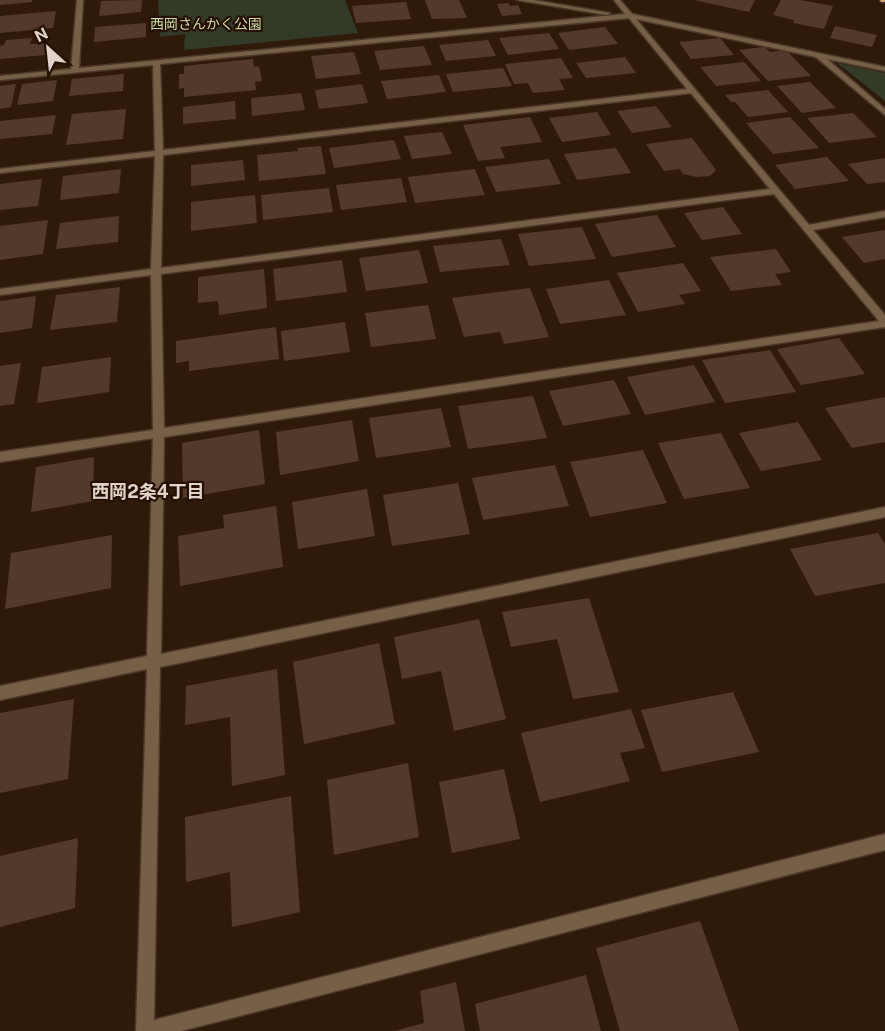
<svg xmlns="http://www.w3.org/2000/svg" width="885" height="1031" viewBox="0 0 885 1031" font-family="'Public Sans','Noto Sans JP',sans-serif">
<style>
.green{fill:#343a28}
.building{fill:#53392c}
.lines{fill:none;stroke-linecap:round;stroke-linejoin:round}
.street-casing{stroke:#4c3829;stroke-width:3}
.primary-casing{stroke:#4c3829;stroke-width:3}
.street{fill:#756047;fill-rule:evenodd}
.primary{fill:#cca16a;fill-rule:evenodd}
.labels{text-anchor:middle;stroke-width:4.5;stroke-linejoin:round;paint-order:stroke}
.far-park-label{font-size:14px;fill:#cadba5;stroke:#251003}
.neighbourhood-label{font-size:18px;font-weight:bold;fill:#e2d3ca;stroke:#251003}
</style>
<rect width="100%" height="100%" fill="#2f1a0a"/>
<!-- green -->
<g class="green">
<polygon points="158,0 345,0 358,33 184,50 185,34 160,37"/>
<polygon points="837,63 885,73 885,101"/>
</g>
<!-- building -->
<g class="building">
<polygon points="0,0 32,0 32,2 0,5"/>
<polygon points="142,0 141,12 99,16 101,1"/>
<polygon points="425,0 459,0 467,18 432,19"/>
<polygon points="694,0 755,0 749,12"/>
<polygon points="781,0 800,0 833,6 824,29 793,23 794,20 773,15"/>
<polygon points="406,2 411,19 356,23 352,6"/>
<polygon points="508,3 510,6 518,5 522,14 502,16 497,4"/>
<polygon points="56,11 53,28 0,33 0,16"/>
<polygon points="146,23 146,37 94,42 95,27"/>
<polygon points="835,26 877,35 872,47 830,38"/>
<polygon points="605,27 618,44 569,50 558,33"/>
<polygon points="549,33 559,49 508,55 499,38"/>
<polygon points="32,38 30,44 48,43 45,55 0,59 0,46 4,45 6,40"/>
<polygon points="720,38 734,55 691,59 679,42"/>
<polygon points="488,40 496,56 446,61 439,45"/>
<polygon points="424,46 432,65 380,70 374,51"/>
<polygon points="765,47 770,52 786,50 811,76 768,81 739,50"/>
<polygon points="354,52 361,74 316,79 311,56"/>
<polygon points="625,57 636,73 586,78 576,63"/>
<polygon points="561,58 573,78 559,79 565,90 533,93 528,83 514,84 505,64"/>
<polygon points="253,59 254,67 259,66 262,81 255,82 256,90 184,97 184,88 179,89 179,74 184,74 184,66"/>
<polygon points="744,62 761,81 716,86 700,67"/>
<polygon points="503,68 512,86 453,92 446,74"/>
<polygon points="124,74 123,91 69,96 72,79"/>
<polygon points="439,75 446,92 387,99 381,81"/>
<polygon points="57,80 53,101 17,105 22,84"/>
<polygon points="810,82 836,108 802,113 777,86"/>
<polygon points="16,84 11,107 0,109 0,86"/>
<polygon points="362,84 368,103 319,109 315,90"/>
<polygon points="768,90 788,112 748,117 735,102 731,102 725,95"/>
<polygon points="301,93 305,110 252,116 251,98"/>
<polygon points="235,101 236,119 183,124 183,107"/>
<polygon points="656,106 672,127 632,133 617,111"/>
<polygon points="126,109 123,139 66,145 72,114"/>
<polygon points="597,112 611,135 562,142 549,118"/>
<polygon points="853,113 877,137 829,143 807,118"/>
<polygon points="56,115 52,134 0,139 0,121"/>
<polygon points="530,117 542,142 500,147 505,158 478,161 463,125"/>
<polygon points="790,117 819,148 773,154 746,123"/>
<polygon points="442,132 452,154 412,159 404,136"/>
<polygon points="692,138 716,170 710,176 697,177 683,174 680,169 664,171 646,144"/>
<polygon points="394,140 401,159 334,168 329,148"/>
<polygon points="321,146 326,174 259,181 257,155 298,151 297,148"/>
<polygon points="616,148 631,173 577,180 564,154"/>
<polygon points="827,157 849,181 795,189 775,165"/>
<polygon points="885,158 885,182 867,184 848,164"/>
<polygon points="549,159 561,184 496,192 485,167"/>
<polygon points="243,160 245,180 191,186 191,165"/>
<polygon points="121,169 119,193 60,200 63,176"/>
<polygon points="475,169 485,195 415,203 408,177"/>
<polygon points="401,178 407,202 341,210 336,185"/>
<polygon points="42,179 38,206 0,210 0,184"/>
<polygon points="329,188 333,212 263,220 261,195"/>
<polygon points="255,195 257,223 191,231 191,202"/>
<polygon points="723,207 742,234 702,240 684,213"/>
<polygon points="657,215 676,247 612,257 595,224"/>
<polygon points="119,216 118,242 56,249 60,223"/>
<polygon points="48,220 43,254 0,260 0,226"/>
<polygon points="582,227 596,259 529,266 518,234"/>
<polygon points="885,230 885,259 864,263 842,237"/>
<polygon points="501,239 510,265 440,272 433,246"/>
<polygon points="776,249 791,272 775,274 782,285 731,291 710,257"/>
<polygon points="419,250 428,283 366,291 359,258"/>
<polygon points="342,260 347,292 276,301 273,269"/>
<polygon points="683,263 701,291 679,295 685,304 638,312 617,273"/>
<polygon points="264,269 267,308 219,315 218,301 198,303 198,277"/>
<polygon points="609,280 626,315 560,324 546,289"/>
<polygon points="120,287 117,322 50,330 56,295"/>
<polygon points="530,288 549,337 504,344 500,332 464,337 452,298"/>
<polygon points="36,296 32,328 0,333 0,301"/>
<polygon points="428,305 436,339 371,347 365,313"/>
<polygon points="345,322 350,352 284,361 281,331"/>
<polygon points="276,327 279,359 189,371 189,361 176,363 176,341"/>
<polygon points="839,338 865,374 801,385 777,349"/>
<polygon points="770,350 796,392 725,403 702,360"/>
<polygon points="111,357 109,392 37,403 42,367"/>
<polygon points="21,363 14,404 0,406 0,366"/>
<polygon points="694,365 715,402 645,415 627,377"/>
<polygon points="614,380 631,414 563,426 549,391"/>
<polygon points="533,396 547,438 468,449 458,406"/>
<polygon points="885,397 885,442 852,448 825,408"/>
<polygon points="441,408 451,447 376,458 369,418"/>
<polygon points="352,420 359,461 280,475 276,432"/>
<polygon points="798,422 822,460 761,471 739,433"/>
<polygon points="259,430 265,484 183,498 182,443"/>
<polygon points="721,433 750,488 684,499 658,443"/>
<polygon points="643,450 667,503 590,517 570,462"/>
<polygon points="94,457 93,501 31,512 36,467"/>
<polygon points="555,465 569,506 483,520 472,478"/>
<polygon points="458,483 470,534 392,546 383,495"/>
<polygon points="367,489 375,536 298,549 292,502"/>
<polygon points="276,506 283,567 180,586 178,536 224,528 223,515"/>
<polygon points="878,533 885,544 885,583 815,596 790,549"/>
<polygon points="112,535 111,588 5,609 11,553"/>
<polygon points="589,598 619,692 573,699 557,639 511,647 502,612"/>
<polygon points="479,619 506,719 454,731 441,671 402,679 394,637"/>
<polygon points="379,643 395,724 304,744 293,662"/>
<polygon points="277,669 285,775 232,786 230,717 185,725 186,686"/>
<polygon points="733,692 759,752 662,772 641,710"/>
<polygon points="74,699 68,779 0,793 0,713"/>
<polygon points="631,709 645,748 620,753 630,781 540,802 521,733"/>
<polygon points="408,763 419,837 334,855 327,780"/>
<polygon points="504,769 520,839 452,853 439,782"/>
<polygon points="291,796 300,912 232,927 230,872 186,882 185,817"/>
<polygon points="78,838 75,908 0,927 0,856"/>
<polygon points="700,921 739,1031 620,1031 596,948"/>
<polygon points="586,975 601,1031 480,1031 475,1004"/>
<polygon points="456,982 465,1031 395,1031 424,1023 420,991"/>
</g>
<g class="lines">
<!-- street casing -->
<g class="street-casing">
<g id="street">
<path d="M 77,0 L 83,0 L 79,68 L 625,14 L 614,0 L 620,0 L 632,14 L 885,67 L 885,71 L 827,59 L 885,109 L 885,115 L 816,57 L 636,19 L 809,225 L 885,211 L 885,217 L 813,230 L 885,315 L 885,327 L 164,437 L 161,654 L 885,507 L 885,517 L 160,667 L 154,1020 L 885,834 L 885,850 L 181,1031 L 136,1031 L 147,669 L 0,700 L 0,686 L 147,656 L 153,438 L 0,462 L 0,452 L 153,430 L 151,275 L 0,295 L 0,289 L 151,269 L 155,156 L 0,173 L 0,169 L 155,151 L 153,65 L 0,80 L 0,76 L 71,69 ZM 629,18 L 687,89 L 163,150 L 160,64 ZM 691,93 L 770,189 L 161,268 L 163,155 ZM 774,194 L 879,321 L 164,428 L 161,274 Z"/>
<polygon points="517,0 533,0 610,13 607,15"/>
</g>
</g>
<!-- primary casing -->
<g class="primary-casing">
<polygon id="primary" points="880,0 885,0 885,2 881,2"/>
</g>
<!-- street -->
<use href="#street" class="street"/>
<!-- primary -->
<use href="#primary" class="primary"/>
</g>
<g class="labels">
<!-- far-park labels -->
<g class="far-park-label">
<text x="206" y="29">西岡さんかく公園</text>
</g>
<!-- neighbourhood labels -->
<g class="neighbourhood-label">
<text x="148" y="498">西岡2条4丁目</text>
</g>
</g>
<!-- north arrow -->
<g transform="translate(48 48) rotate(333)" stroke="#251003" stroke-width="4.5" paint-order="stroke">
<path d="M0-4.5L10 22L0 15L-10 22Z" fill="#e2d3ca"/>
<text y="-9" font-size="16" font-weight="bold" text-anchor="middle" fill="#e2d3ca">N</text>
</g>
</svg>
